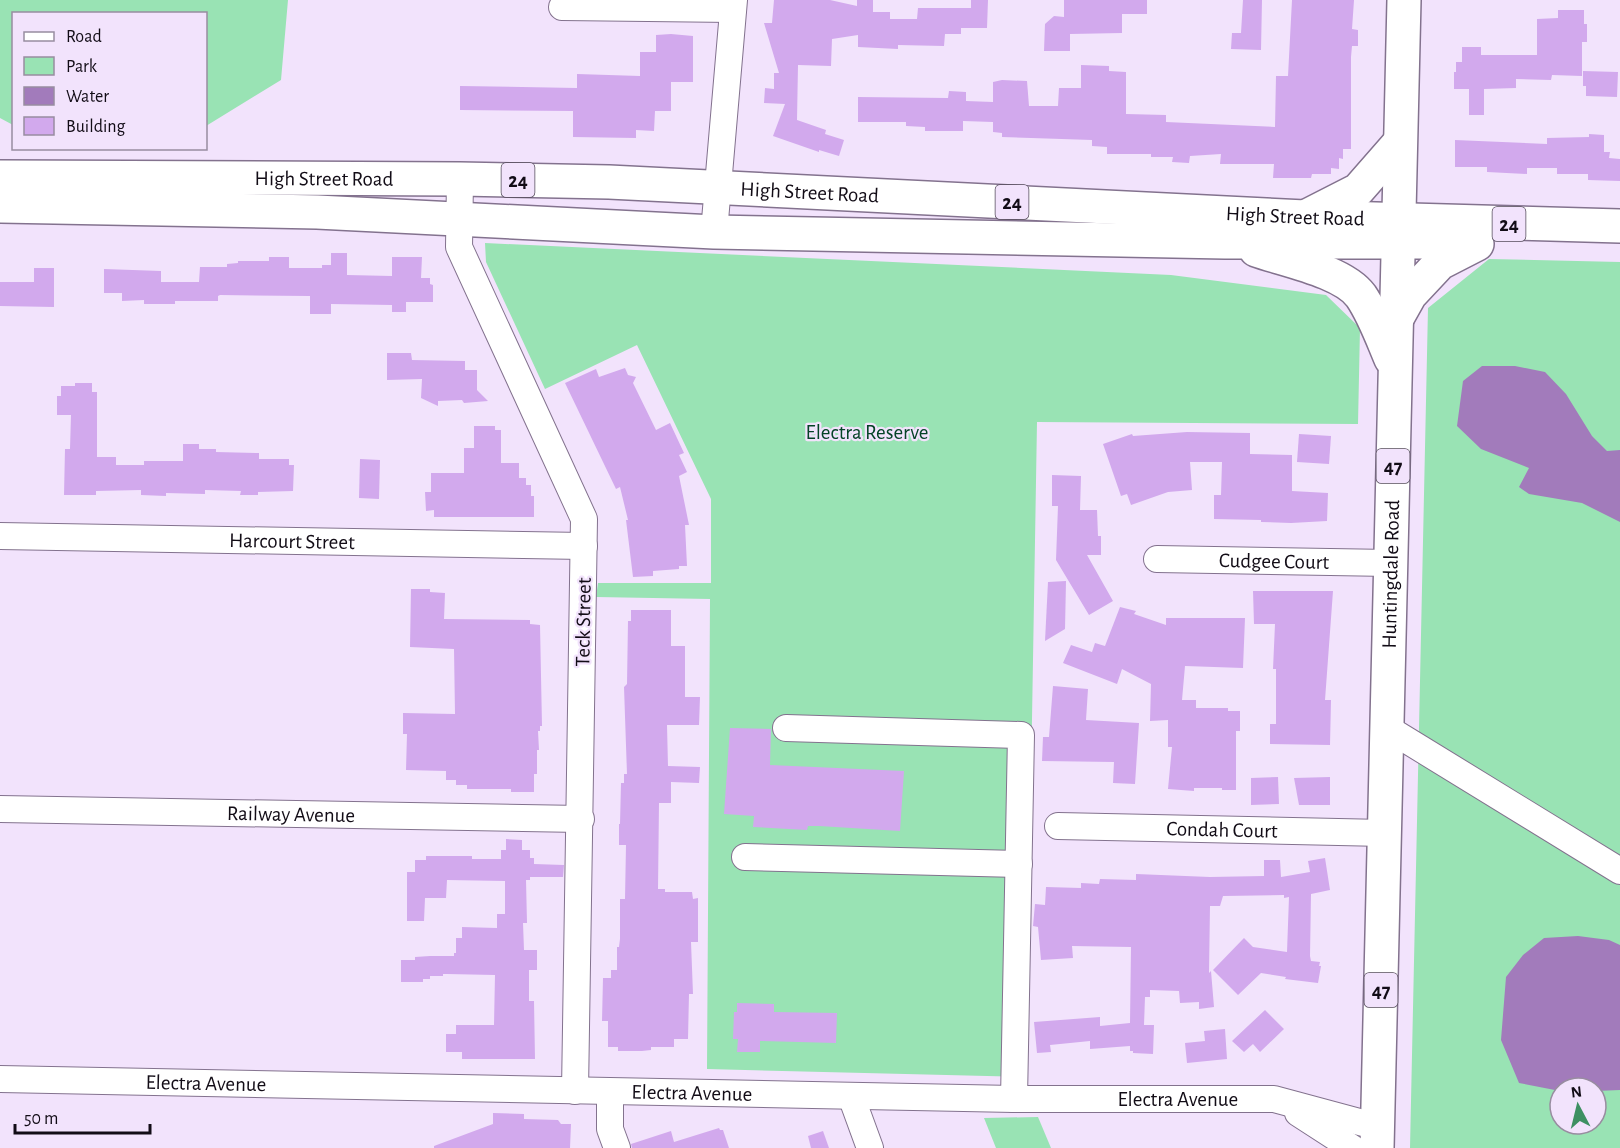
<svg xmlns="http://www.w3.org/2000/svg" width="1620" height="1148" viewBox="0 0 1620 1148" font-family="'Alegreya Sans',sans-serif">
<style>
.green{fill:#99e3b4;fill-rule:evenodd}
.water{fill:#a27bbb}
.building{fill:#d2a9ed}
.lines{fill:none;stroke-linecap:round;stroke-linejoin:round}
.minor-casing{stroke:#83728e;stroke-width:28}
.major-casing{stroke:#83728e;stroke-width:36}
.minor{stroke:#fff;stroke-width:26}
.major{stroke:#fff;stroke-width:33}
.labels{text-anchor:middle;stroke-width:4.5;stroke-linejoin:round;paint-order:stroke}
.shield{fill:#f2e3fc;stroke:#554c5b;stroke-width:1.5}
.shield-label{font-size:20px;font-weight:bold;fill:#120c16}
.street-label{font-size:21px;fill:#120c16;stroke:#f2e3fc}
.park-label{font-size:21px;fill:#044326;stroke:#f2e3fc}
</style>
<rect width="100%" height="100%" fill="#f2e3fc"/>
<!-- green -->
<g class="green">
<polygon points="0,0 288,0 281,80 206,126 206,14 14,14 13,125 0,118"/>
<polygon points="485,243 1171,275 1326,295 1360,328 1358,424 1037,422 1026,1077 707,1069 710,599 596,597 598,583 711,583 711,499 637,345 545,389 486,262"/>
<path d="M 1489,259 L 1620,262 L 1620,1148 L 1410,1148 L 1428,308 ZM 1560,1088 L 1596,1088 L 1596,1124 L 1560,1124 Z"/>
<polygon points="1038,1117 1051,1148 996,1148 984,1118"/>
</g>
<!-- water -->
<g class="water">
<polygon points="1482,366 1515,366 1545,372 1566,394 1592,436 1607,451 1620,450 1620,522 1582,503 1529,494 1519,487 1529,468 1481,449 1457,426 1463,381"/>
<polygon points="1578,936 1609,940 1620,945 1620,1090 1596,1091 1596,1088 1560,1088 1560,1091 1519,1083 1501,1040 1506,977 1523,955 1544,938"/>
</g>
<!-- building -->
<g class="building">
<polygon points="774,0 830,0 857,6 857,0 873,0 873,12 890,12 890,19 917,19 918,8 971,8 971,0 988,0 987,28 961,28 961,34 945,34 944,46 898,45 898,49 858,47 858,35 832,39 831,66 798,65 797,120 826,130 825,134 844,140 839,156 819,150 819,152 773,136 785,104 764,103 765,88 774,89 774,73 779,73 764,23 772,23"/>
<polygon points="1064,0 1147,0 1147,14 1122,14 1122,33 1070,34 1070,51 1044,51 1045,24 1054,16 1064,17"/>
<polygon points="1243,0 1262,0 1261,50 1231,49 1232,33 1241,33"/>
<polygon points="1292,0 1354,0 1352,29 1358,30 1358,46 1352,46 1351,57 1351,149 1343,149 1343,159 1339,158 1339,169 1331,168 1331,174 1312,174 1311,178 1273,178 1274,164 1220,164 1221,154 1190,156 1189,163 1172,162 1173,157 1151,157 1151,154 1107,154 1107,147 1092,146 1092,140 1002,137 1002,133 993,132 993,122 963,121 963,131 925,131 925,127 906,126 906,122 858,122 858,97 948,98 949,91 966,92 966,101 993,102 993,82 1002,80 1027,81 1029,106 1058,106 1059,88 1081,88 1081,65 1109,66 1109,71 1126,72 1126,114 1166,115 1166,122 1275,127 1276,76 1288,76"/>
<polygon points="1558,10 1584,10 1584,24 1587,24 1587,42 1582,42 1582,76 1552,75 1551,80 1516,79 1516,88 1484,89 1484,115 1469,115 1469,89 1454,89 1454,72 1456,72 1456,62 1462,62 1462,47 1481,47 1481,55 1537,55 1537,19 1558,18"/>
<polygon points="671,34 693,36 693,82 671,82 671,111 655,111 654,131 636,130 636,138 573,137 573,111 460,110 460,86 577,88 577,74 640,76 640,52 656,52 656,35"/>
<polygon points="1583,71 1618,72 1617,97 1586,96 1586,86 1583,86"/>
<polygon points="1589,134 1604,135 1604,152 1610,152 1609,158 1620,159 1620,181 1588,180 1588,174 1557,174 1557,168 1527,168 1527,174 1487,172 1487,167 1455,167 1455,140 1547,144 1547,138 1589,137"/>
<polygon points="331,253 347,253 347,275 392,276 392,257 422,257 421,278 430,278 430,284 433,285 433,302 406,302 406,312 392,312 392,305 331,304 331,314 310,314 310,296 220,295 218,296 218,301 175,301 175,304 144,304 144,300 122,301 122,293 104,293 104,269 161,271 161,282 199,282 200,267 227,267 227,264 238,263 238,261 269,261 269,257 289,257 289,268 322,268 322,265 331,265"/>
<polygon points="34,268 54,268 54,307 0,306 0,282 34,282"/>
<polygon points="387,353 411,353 412,360 465,361 465,370 477,370 477,390 488,401 464,403 462,400 438,401 438,406 421,398 422,379 387,380"/>
<polygon points="625,368 628,375 636,377 633,383 656,430 670,423 684,453 679,455 687,472 679,476 689,525 685,525 687,566 679,566 679,569 653,571 653,576 633,577 626,520 628,520 620,487 616,489 565,383 596,369 599,377"/>
<polygon points="75,383 92,383 92,392 97,392 97,457 116,457 116,465 144,465 144,461 183,461 183,444 199,444 199,449 216,449 216,452 259,453 259,459 289,459 289,465 294,465 293,491 258,492 258,495 240,495 241,491 205,490 205,494 166,493 166,496 141,495 141,490 96,491 96,495 64,495 65,449 70,449 71,415 57,415 57,396 61,396 61,386 75,386"/>
<polygon points="474,426 495,426 495,430 501,430 501,463 519,463 519,478 526,478 526,485 531,485 531,496 534,496 534,517 434,517 434,510 426,511 425,492 431,492 431,473 464,473 464,448 474,448"/>
<polygon points="1187,432 1250,433 1250,454 1292,455 1292,491 1328,493 1327,521 1291,523 1261,522 1261,520 1214,519 1214,495 1221,495 1222,462 1190,462 1192,490 1168,492 1131,505 1127,494 1121,496 1103,444 1132,434 1133,436"/>
<polygon points="1299,434 1331,436 1329,464 1297,462"/>
<polygon points="360,459 380,460 379,499 359,498"/>
<polygon points="1052,475 1081,476 1080,510 1097,510 1098,536 1101,536 1101,555 1087,555 1113,601 1089,615 1056,560 1058,506 1052,506"/>
<polygon points="1066,581 1065,629 1045,641 1048,582"/>
<polygon points="411,589 430,589 430,592 445,593 444,619 530,620 530,624 540,625 542,726 540,726 540,731 538,731 539,750 537,750 537,774 534,774 534,792 511,792 511,789 467,789 467,785 456,785 456,780 446,780 446,771 406,770 407,734 403,734 403,713 455,714 454,649 410,647"/>
<polygon points="1253,591 1333,591 1325,700 1331,700 1330,745 1270,744 1270,724 1276,724 1276,669 1273,669 1275,624 1254,624"/>
<polygon points="1120,607 1136,611 1134,614 1166,625 1166,618 1245,618 1243,668 1185,666 1182,700 1196,700 1196,708 1228,708 1228,711 1240,711 1240,731 1236,731 1236,790 1222,790 1222,788 1194,788 1194,791 1168,789 1172,747 1168,747 1168,720 1150,721 1151,684 1122,669 1117,684 1063,663 1071,645 1092,652 1095,643 1105,646"/>
<polygon points="631,610 671,610 671,646 685,646 685,697 700,697 699,725 667,725 668,766 700,767 699,783 671,782 671,803 659,803 658,889 665,889 665,892 692,892 693,899 698,898 698,942 691,942 693,994 689,994 688,1039 674,1039 674,1047 651,1047 651,1050 642,1051 618,1051 618,1047 608,1047 608,1021 602,1021 603,978 611,978 611,970 617,970 617,947 619,947 620,939 620,899 625,899 626,845 619,845 619,824 620,824 621,783 624,783 624,774 627,774 624,687 627,684 628,621 631,621"/>
<polygon points="1053,686 1088,689 1086,720 1139,723 1135,784 1113,783 1114,762 1042,761 1043,737 1049,737"/>
<polygon points="730,728 771,729 770,765 904,771 900,831 819,826 808,826 807,830 753,827 754,816 724,814"/>
<polygon points="1278,777 1279,804 1251,805 1251,778"/>
<polygon points="1330,777 1330,805 1299,805 1294,778"/>
<polygon points="506,839 522,840 522,850 530,850 530,858 534,858 534,864 564,865 563,877 530,877 530,880 526,880 527,923 523,923 524,950 537,950 537,970 529,970 529,1001 534,1001 535,1059 462,1059 462,1052 446,1052 446,1034 456,1034 456,1025 494,1025 495,975 447,974 443,974 443,976 430,976 430,979 423,979 423,982 401,982 401,960 415,960 415,957 430,956 454,956 454,953 456,953 456,938 462,938 462,927 497,928 497,914 505,914 505,881 447,880 446,898 425,898 424,921 407,921 407,872 415,872 415,860 426,860 426,856 472,856 472,859 501,859 501,850 506,850"/>
<polygon points="1325,858 1330,890 1311,894 1310,956 1311,961 1320,962 1319,966 1321,966 1318,983 1285,979 1286,977 1261,973 1238,995 1213,970 1244,938 1253,947 1287,952 1289,897 1284,898 1284,895 1223,896 1220,906 1210,906 1209,973 1211,971 1214,1007 1199,1009 1199,1002 1180,1003 1179,991 1150,990 1150,997 1145,997 1144,1025 1154,1025 1153,1054 1133,1053 1133,1051 1130,1051 1130,1046 1090,1049 1090,1041 1050,1045 1051,1052 1037,1053 1034,1022 1100,1017 1100,1026 1130,1023 1131,947 1072,946 1073,958 1041,960 1038,927 1033,926 1035,904 1045,905 1046,887 1081,888 1081,883 1099,884 1100,879 1136,880 1136,874 1210,877 1264,876 1264,860 1280,860 1281,877 1310,872 1308,861"/>
<polygon points="737,1003 774,1004 774,1012 837,1013 836,1043 760,1041 760,1052 737,1052 738,1039 733,1039 734,1012 737,1012"/>
<polygon points="1265,1010 1284,1029 1260,1052 1253,1044 1244,1052 1232,1041"/>
<polygon points="1225,1029 1227,1059 1187,1063 1185,1043 1205,1041 1204,1031"/>
<polygon points="493,1113 524,1114 524,1119 558,1120 561,1124 571,1124 570,1148 434,1148 434,1146 493,1124"/>
<polygon points="719,1128 720,1130 723,1130 729,1148 632,1148 631,1144 671,1131 674,1142"/>
<polygon points="823,1131 829,1148 811,1148 808,1136"/>
</g>
<g class="lines">
<!-- minor casing -->
<g class="minor-casing">
<g id="minor">
<polyline points="562,7 733,9"/>
<polyline points="460,179 459,247 584,519 575,1091"/>
<polyline points="714,232 734,0"/>
<path id="s1" d="M 0,536 L 584,546"/>
<path id="s2" d="M 1157,559 L 1390,563"/>
<polyline points="786,728 1021,735 1014,1099"/>
<polyline points="1387,728 1620,871"/>
<path id="s3" d="M 0,809 L 581,819"/>
<path id="s4" d="M 1058,826 L 1384,833"/>
<polyline points="745,857 1019,864"/>
<path id="s5" d="M 0,1079 L 1014,1099 L 1274,1099 L 1378,1127"/>
<polyline points="610,1092 610,1129 617,1148"/>
<polyline points="851,1096 870,1148"/>
<polyline points="1298,1113 1352,1148"/>
</g>
</g>
<!-- major casing -->
<g class="major-casing">
<g id="major">
<path id="s6" d="M 0,177 L 460,179 L 609,182 L 1305,217 L 1620,226"/>
<polyline points="0,206 317,212 714,232 1225,242 1462,242"/>
<polyline points="1309,215 1358,190 1400,142"/>
<path d="M 1256,250 C 1284,260 1343,271 1361,296 C 1374,315 1382,338 1391,359"/>
<polyline points="1396,320 1410,295 1440,263 1477,244"/>
<path id="s7" d="M 1377,1148 L 1404,0"/>
</g>
</g>
<!-- minor -->
<use href="#minor" class="minor"/>
<!-- major -->
<use href="#major" class="major"/>
</g>
<g class="labels">
<!-- shield labels -->
<g class="shield">
<rect x="501.5" y="163" width="33" height="34" rx="4.5"/>
<rect x="995.5" y="185" width="33" height="34" rx="4.5"/>
<rect x="1492.5" y="207" width="33" height="34" rx="4.5"/>
<rect x="1376.5" y="449" width="33" height="34" rx="4.5"/>
<rect x="1364.5" y="973" width="33" height="34" rx="4.5"/>
</g>
<g class="shield-label">
<text x="518" y="187">24</text>
<text x="1012" y="209">24</text>
<text x="1509" y="231">24</text>
<text x="1393" y="473">47</text>
<text x="1381" y="997">47</text>
</g>
<!-- street labels -->
<g class="street-label">
<text dy="7" stroke="none"><textPath href="#s6" startOffset="324">High Street Road</textPath></text>
<text dy="7" stroke="none"><textPath href="#s6" startOffset="810">High Street Road</textPath></text>
<text dy="7" stroke="none"><textPath href="#s6" startOffset="1296">High Street Road</textPath></text>
<text dy="7" stroke="none"><textPath href="#s1" startOffset="292">Harcourt Street</textPath></text>
<text dy="7" stroke="none"><textPath href="#s2" startOffset="117">Cudgee Court</textPath></text>
<text dy="7" stroke="none"><textPath href="#s7" startOffset="574">Huntingdale Road</textPath></text>
<text transform="translate(583 622) rotate(-89)" y="7">Teck Street</text>
<text dy="7" stroke="none"><textPath href="#s3" startOffset="291">Railway Avenue</textPath></text>
<text dy="7" stroke="none"><textPath href="#s4" startOffset="164">Condah Court</textPath></text>
<text dy="7" stroke="none"><textPath href="#s5" startOffset="206">Electra Avenue</textPath></text>
<text dy="7" stroke="none"><textPath href="#s5" startOffset="692">Electra Avenue</textPath></text>
<text dy="7" stroke="none"><textPath href="#s5" startOffset="1178">Electra Avenue</textPath></text>
</g>
<!-- park labels -->
<g class="park-label">
<text x="867" y="439">Electra Reserve</text>
</g>
</g>
<!-- legend -->
<rect x="12" y="12" width="195" height="138" fill="#f2e3fc" stroke="#988da0" stroke-width="1.5"/>
<rect x="24" y="32" width="30" height="9" fill="#ffffff" stroke="#988da0" stroke-width="1.5"/>
<text x="66" y="42" font-size="18" fill="#120c16">Road</text>
<rect x="24" y="57" width="30" height="18" fill="#99e3b4" stroke="#988da0" stroke-width="1.5"/>
<text x="66" y="72" font-size="18" fill="#120c16">Park</text>
<rect x="24" y="87" width="30" height="18" fill="#a27bbb" stroke="#988da0" stroke-width="1.5"/>
<text x="66" y="102" font-size="18" fill="#120c16">Water</text>
<rect x="24" y="117" width="30" height="18" fill="#d2a9ed" stroke="#988da0" stroke-width="1.5"/>
<text x="66" y="132" font-size="18" fill="#120c16">Building</text>
<!-- north arrow -->
<g transform="translate(1578 1106) rotate(353)"><circle r="28" fill="#f2e3fc" stroke="#988da0" stroke-width="1.5"/>
<path d="M0-4.5L10 22L0 15L-10 22Z" fill="#3e9062"/>
<text y="-9" font-size="16" font-weight="bold" text-anchor="middle" fill="#120c16">N</text>
</g>
<!-- scale -->
<path d="M15 1124v9h135v-9" fill="none" stroke="#120c16" stroke-width="3"/>
<text x="24" y="1124" font-size="18" fill="#120c16" stroke="#f2e3fc" stroke-width="4.5" paint-order="stroke">50 m</text>
</svg>
